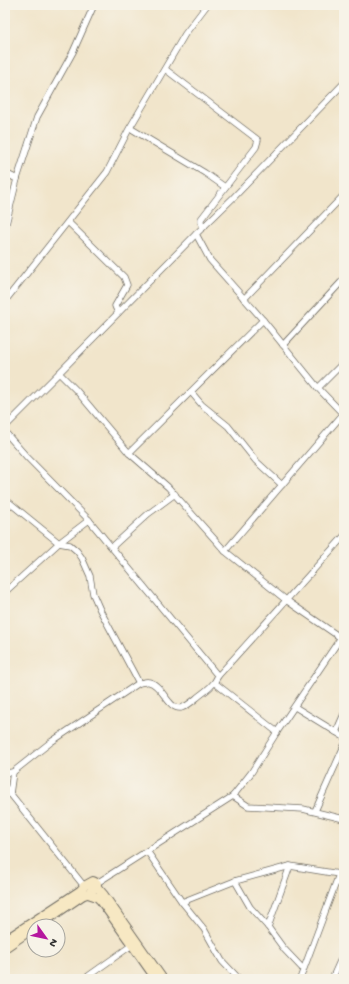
<svg xmlns="http://www.w3.org/2000/svg" width="349" height="984" viewBox="0 0 349 984" font-family="'Gochi Hand',sans-serif">
<style>
.lines{fill:none;stroke-linecap:round;stroke-linejoin:round}
.minor-casing{stroke:#706c63;stroke-width:7}
.secondary-casing{stroke:#706c63;stroke-width:10}
.minor{stroke:#fff;stroke-width:5.5}
.secondary{stroke:#f7e8c3;stroke-width:8}
</style>
<rect width="100%" height="100%" fill="#f7f3e8"/>
<filter id="ink" filterUnits="userSpaceOnUse"><feTurbulence type="fractalNoise" baseFrequency=".025" numOctaves="2"/><feDisplacementMap in="SourceGraphic" scale="8" xChannelSelector="R" yChannelSelector="G"/><feConvolveMatrix kernelMatrix="1 2 1 2 8 2 1 2 1" color-interpolation-filters="sRGB"/></filter>
<filter id="wash" filterUnits="userSpaceOnUse"><feTurbulence type="fractalNoise" baseFrequency=".012" numOctaves="4" result="noise"/><feDisplacementMap in="SourceGraphic" scale="16" xChannelSelector="R" yChannelSelector="G"/><feGaussianBlur stdDeviation="0.9" result="paint"/><feColorMatrix in="noise" values="0 0 0 0 0 0 0 0 0 0 0 0 0 0 0 0 0 1.4 0 .05"/><feComposite in="paint" operator="in"/></filter>
<g filter="url(#wash)">
<rect width="100%" height="100%" fill="#f1e5cb"/>
</g>
<g filter="url(#ink)">
<g class="lines">
<!-- minor casing -->
<g class="minor-casing">
<g id="minor">
<polyline points="165,69 258,140 256,147 201,219 201,223 204,227"/>
<polyline points="344,83 233,198 196,234 210,260 263,320 318,388 344,415"/>
<polyline points="130,128 205,173 225,187"/>
<polyline points="5,173 17,179"/>
<polyline points="68,222 124,277 127,285 115,306 118,313"/>
<polyline points="5,228 17,179 37,117 73,52 94,5"/>
<polyline points="244,299 344,195"/>
<polyline points="5,301 107,172 128,131 185,34 207,5"/>
<polyline points="283,345 344,279"/>
<polyline points="59,373 196,234"/>
<polyline points="318,388 344,362"/>
<polyline points="191,392 202,405 228,426 256,461 282,485"/>
<polyline points="5,427 59,373 76,390 129,453 168,487 225,551 286,600 344,640"/>
<polyline points="5,432 26,456 89,520 218,676"/>
<polyline points="129,453 263,320"/>
<polyline points="5,499 59,543 89,520"/>
<polyline points="112,547 148,514 175,494"/>
<polyline points="225,551 343,414"/>
<polyline points="5,592 59,543 70,545 77,551 82,558 90,576 93,594 100,610 139,683"/>
<polyline points="215,683 277,732"/>
<polyline points="295,707 344,737"/>
<polyline points="336,732 344,714"/>
<path d="M 5,773 L 13,772 L 51,742 L 139,683 C 142,683 146,681 149,682 C 162,684 168,710 181,708 C 188,706 194,700 199,696 C 207,690 214,685 218,676 L 344,536"/>
<polyline points="5,787 84,886"/>
<polyline points="10,794 13,772"/>
<polyline points="233,796 248,806 303,809 344,819"/>
<polyline points="315,811 344,746"/>
<polyline points="147,851 182,902 204,929 222,961 239,979"/>
<polyline points="235,881 250,907 268,927 284,949 303,969"/>
<polyline points="97,883 233,796 251,773 277,732 344,633"/>
<polyline points="182,902 235,881 290,866 339,874"/>
<polyline points="268,927 290,866"/>
<polyline points="84,979 132,945"/>
<polyline points="300,979 344,861"/>
<polyline points="332,979 341,959 344,958"/>
</g>
</g>
<!-- secondary casing -->
<g class="secondary-casing">
<g id="secondary">
<polygon points="93,881 97,883 97,887 87,894 84,895 81,890 84,886"/>
<polyline points="97,887 104,895 163,979"/>
<polyline points="88,894 97,897 101,901 156,979"/>
<polyline points="38,926 82,896"/>
<polyline points="5,940 81,890"/>
<polyline points="5,948 34,928"/>
</g>
</g>
<!-- minor -->
<use href="#minor" class="minor"/>
<!-- secondary -->
<use href="#secondary" class="secondary"/>
</g>
</g>
<!-- margin -->
<rect width="349" height="984" fill="none" stroke="#f7f3e8" stroke-width="20"/>
<!-- north arrow -->
<g transform="translate(46 938) rotate(123)"><circle r="19" fill="#f7f3e8" stroke="#a5a39c"/>
<path d="M0-3L7 15L0 10L-7 15Z" fill="#b5179e"/>
<text y="-6" font-size="11" font-weight="bold" text-anchor="middle" fill="#2b2b2b">N</text>
</g>
</svg>
